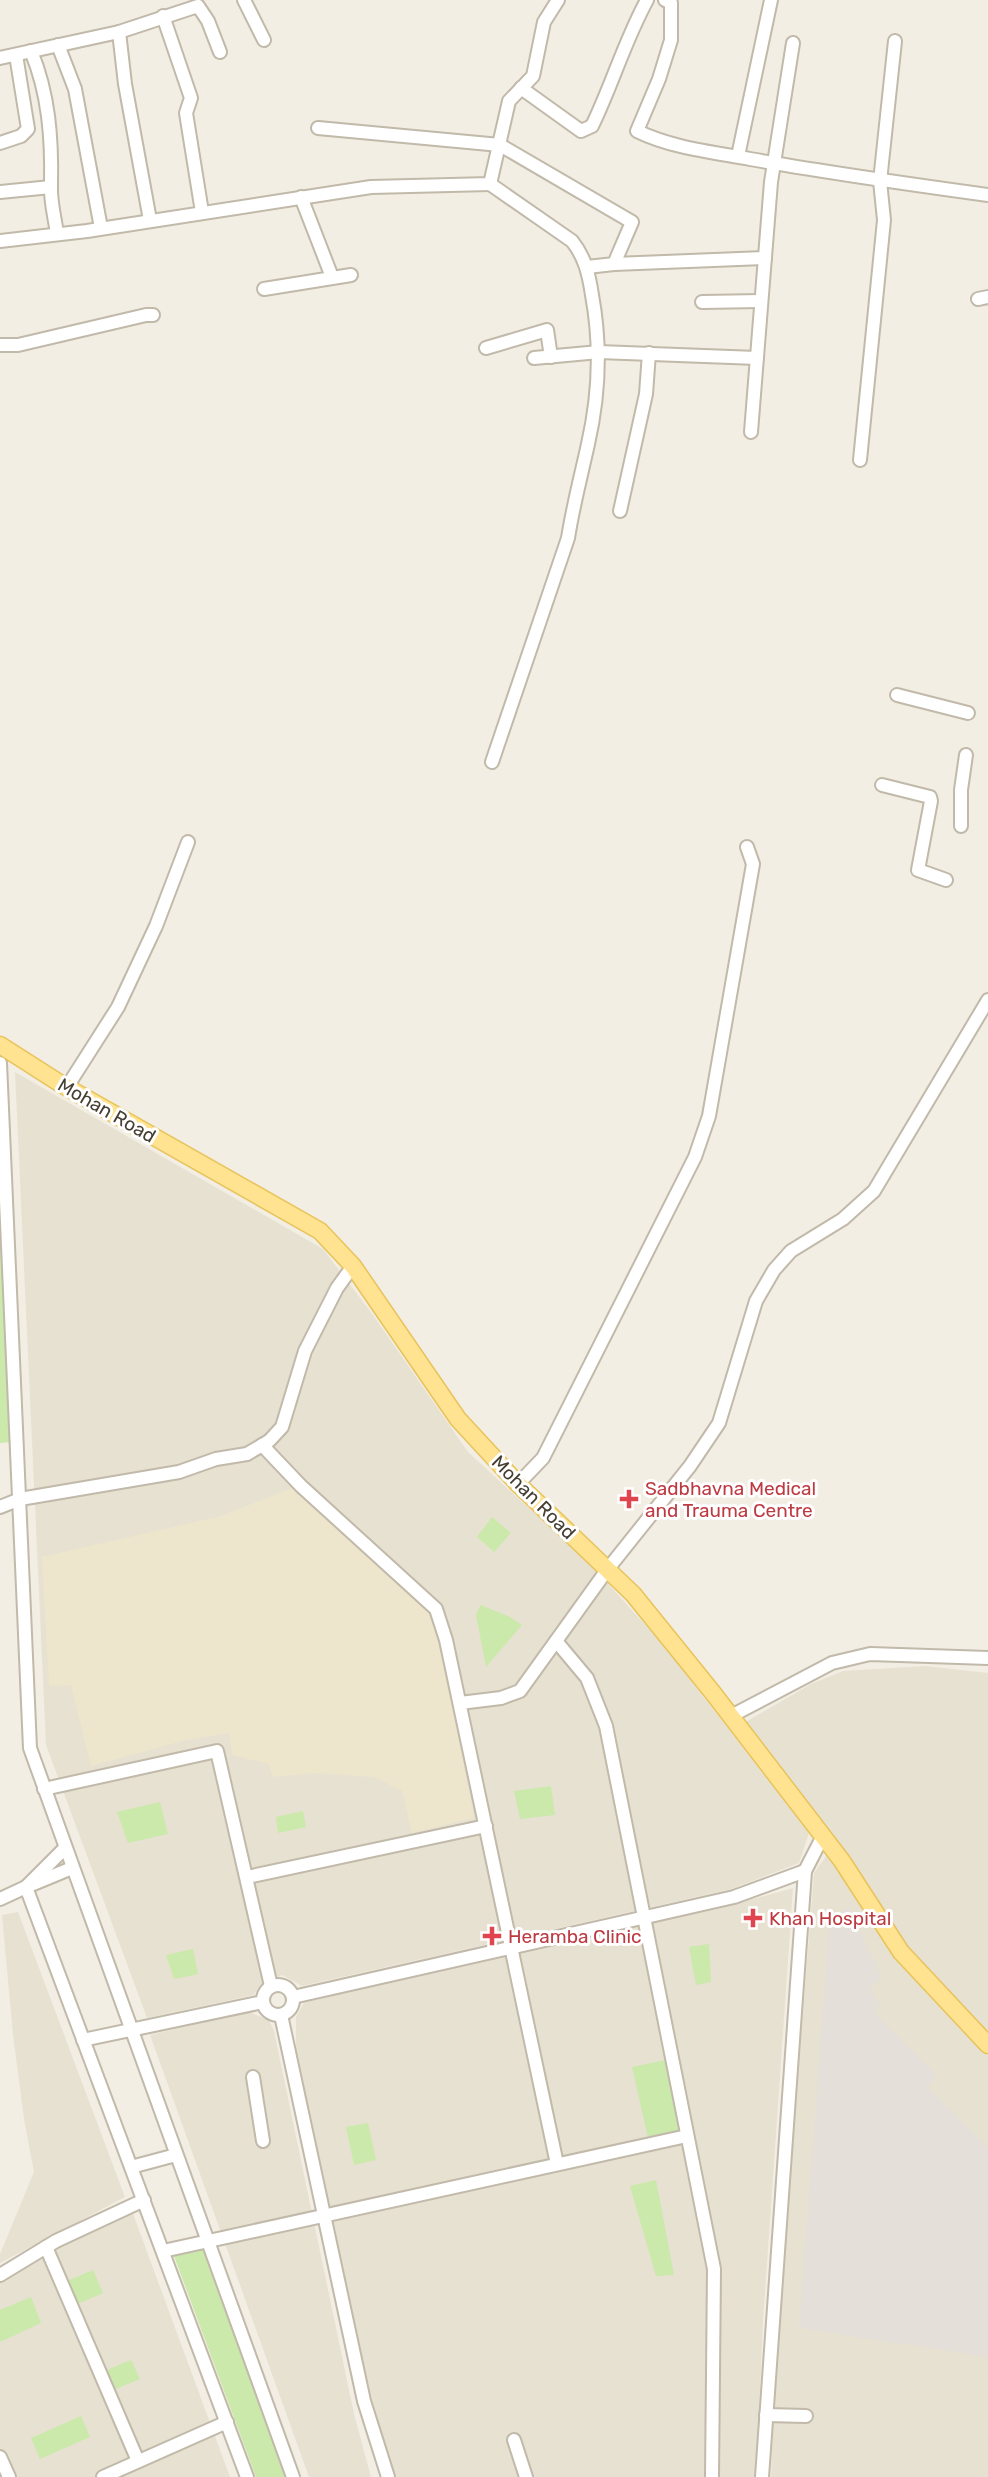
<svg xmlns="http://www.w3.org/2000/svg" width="988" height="2477" viewBox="0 0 988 2477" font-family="Rubik,sans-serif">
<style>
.residential{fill:#e7e1d1}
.industrial{fill:#e4dfd9}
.education{fill:#ede5cc}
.green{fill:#cae9aa}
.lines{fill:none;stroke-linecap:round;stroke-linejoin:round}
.minor-casing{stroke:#c1b9a9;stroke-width:16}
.major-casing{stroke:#e8c35b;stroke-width:19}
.minor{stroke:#fff;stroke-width:12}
.major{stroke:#ffe390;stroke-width:16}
.health-dot{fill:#e0444e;stroke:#fff;stroke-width:2.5}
.labels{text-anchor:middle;stroke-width:6;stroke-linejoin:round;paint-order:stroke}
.street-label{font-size:19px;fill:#453e33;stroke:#fff}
.health-label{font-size:19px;fill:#be3a42;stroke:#fff;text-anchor:start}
</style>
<rect width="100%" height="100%" fill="#f3eee3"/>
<!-- residential -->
<g class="residential">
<polygon points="15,1072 323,1249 373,1315 468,1452 594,1568 665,1647 809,1833 799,1863 731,1889 302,1986 282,1975 260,1985 254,1995 147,2018 46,1745"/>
<polygon points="925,1666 988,1673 988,2033 909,1949 830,1832 744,1723 811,1684 843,1671"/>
<polygon points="826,1856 847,1878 895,1959 988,2056 988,2477 771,2477 775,2368 814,1873"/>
<polygon points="793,1888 763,2322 756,2477 395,2477 371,2396 296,2055 296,2017 304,2003 524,1949 718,1909"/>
<polygon points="18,1912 125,2197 0,2263 0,2254 34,2172 24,2119 13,2035 2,1915"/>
<polygon points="248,2012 269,2020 274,2031 354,2414 371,2477 309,2477 150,2035"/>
<polygon points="132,2211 230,2477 0,2477 0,2279 53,2247"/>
</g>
<!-- industrial -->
<polygon class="industrial" points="849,1908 881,1977 869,1988 881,2006 874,2013 936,2074 928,2087 988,2149 988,2357 799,2328 830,1916"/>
<!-- education -->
<polygon class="education" points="295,1487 428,1611 439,1638 474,1818 412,1833 402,1791 374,1777 314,1773 273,1777 268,1764 232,1755 229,1733 186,1740 91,1766 71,1685 49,1686 42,1557 221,1516"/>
<!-- green -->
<g class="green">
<polygon points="0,1226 2,1226 13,1442 0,1443"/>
<polygon points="492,1517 511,1533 494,1552 477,1537"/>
<polygon points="481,1605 510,1617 522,1625 486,1667 476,1614"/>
<polygon points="551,1786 555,1815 520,1819 514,1791"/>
<polygon points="160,1802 168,1834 128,1843 117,1812"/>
<polygon points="303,1811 306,1827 278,1833 276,1817"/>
<polygon points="709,1944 711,1982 696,1985 689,1947"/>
<polygon points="193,1949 198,1974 174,1979 166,1955"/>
<polygon points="670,2059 685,2135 649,2142 632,2067"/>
<polygon points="368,2123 376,2160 354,2165 346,2127"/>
<polygon points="656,2180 674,2275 656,2276 630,2186"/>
<polygon points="203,2249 287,2477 256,2477 174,2256"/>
<polygon points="93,2270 103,2293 77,2304 67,2281"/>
<polygon points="31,2297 41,2323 0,2342 0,2310"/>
<polygon points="131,2360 140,2379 113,2390 105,2371"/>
<polygon points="81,2416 90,2437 40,2459 31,2438"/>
</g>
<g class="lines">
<!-- minor casing -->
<g class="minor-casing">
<g id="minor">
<polyline points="244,0 264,40"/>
<path d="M 665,0 L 671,3 L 671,40 L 659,79 L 637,131 C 672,148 712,152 750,159 C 829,173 908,184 988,195"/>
<polyline points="163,16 191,98 186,113 202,212"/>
<polyline points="119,32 125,84 150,220"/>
<polyline points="58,45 75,89 101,228"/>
<path d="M 31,51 C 49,94 52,139 51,185 C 50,201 55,218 57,234"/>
<polyline points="0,58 119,32 198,6 208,21 220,52"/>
<path d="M 521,88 L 581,131 L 592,126 C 612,85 625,40 647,0"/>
<polyline points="318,128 500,145 632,222 614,264 587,267"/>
<polyline points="0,143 21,136 28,129 16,55"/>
<polyline points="738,156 771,0"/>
<path d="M 490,184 L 572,241 C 585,257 589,275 592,295 C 601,344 599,396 588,444 C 581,476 573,506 568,538 L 492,762"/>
<polyline points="0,192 51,187"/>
<polyline points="301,197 332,277"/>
<polyline points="0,241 87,231 371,187 490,184 509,101 533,76 544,22 558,0"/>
<polyline points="614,264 765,258"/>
<polyline points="264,289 351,275"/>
<polyline points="978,299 988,297"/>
<polyline points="702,302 761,301"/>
<polyline points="0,345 18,345 146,315 153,315"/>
<polyline points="486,348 547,330 551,357"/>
<polyline points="534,358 599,352 757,358"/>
<polyline points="751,432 771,182 793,43"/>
<polyline points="860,460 884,220 880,181 895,41"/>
<polyline points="620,511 646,394 649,353"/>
<polyline points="897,695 968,713"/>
<polyline points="882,785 930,797 931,801 918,870 946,880"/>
<polyline points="961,826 961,790 966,755"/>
<polyline points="0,1063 30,1748 293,2477"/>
<polyline points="67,1087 118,1007 156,926 188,842"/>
<polyline points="262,1445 301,1486 436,1609 446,1640 557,2164"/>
<polyline points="518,1484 543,1458 695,1157 709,1116 753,864 747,847"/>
<polyline points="0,1507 20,1499 179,1472 216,1459 247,1454 269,1441 282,1427 305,1351 337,1288 353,1266"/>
<polyline points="556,1641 587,1678 606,1726 714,2269 712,2477"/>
<polyline points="460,1703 501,1698 520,1691 607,1570 690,1466 719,1423 756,1301 774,1270 791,1251 843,1219 874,1191 988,1000"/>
<polyline points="731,1716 832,1663 870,1654 988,1658"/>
<polyline points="44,1789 217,1751 271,1986"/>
<polyline points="72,1868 26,1887 247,2477"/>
<polyline points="247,1877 486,1826"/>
<polyline points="0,1899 26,1887 65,1848"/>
<circle cx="278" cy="2000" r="15"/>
<polyline points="293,1997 734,1897 805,1871"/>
<polyline points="281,2015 364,2401 388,2477"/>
<polyline points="83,2040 263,2002"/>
<polyline points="253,2077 263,2141"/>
<polyline points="131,2167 176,2155"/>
<polyline points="46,2247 138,2461"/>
<polyline points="163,2251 687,2136"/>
<polyline points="0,2275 56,2241 144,2200"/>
<polyline points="766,2415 806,2416"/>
<polyline points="514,2440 526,2477"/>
<polyline points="0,2457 9,2477"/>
<polyline points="103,2477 227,2422"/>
<polyline points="762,2477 805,1871 823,1836"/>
</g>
</g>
<!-- major casing -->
<g class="major-casing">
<polyline id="major" points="0,1045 61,1084 320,1231 353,1266 458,1419 518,1484 633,1594 713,1693 842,1861 901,1952 988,2045"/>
</g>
<!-- minor -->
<use href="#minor" class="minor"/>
<!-- major -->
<use href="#major" class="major"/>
</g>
<!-- markers -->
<g class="health-dot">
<path d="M625.5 1488.5h7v7h7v7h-7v7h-7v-7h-7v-7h7z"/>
<path d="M749.5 1907.5h7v7h7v7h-7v7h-7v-7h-7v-7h7z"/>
<path d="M488.5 1925.5h7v7h7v7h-7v7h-7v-7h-7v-7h7z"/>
</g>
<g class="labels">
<!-- street labels -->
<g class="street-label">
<text transform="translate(107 1110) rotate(30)" y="7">Mohan Road</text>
<text transform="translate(534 1497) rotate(45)" y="7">Mohan Road</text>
</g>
<!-- health labels -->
<g class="health-label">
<text x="645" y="1495">Sadbhavna Medical<tspan x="645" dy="22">and Trauma Centre</tspan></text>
<text x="769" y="1925">Khan Hospital</text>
<text x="508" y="1943">Heramba Clinic</text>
</g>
</g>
</svg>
